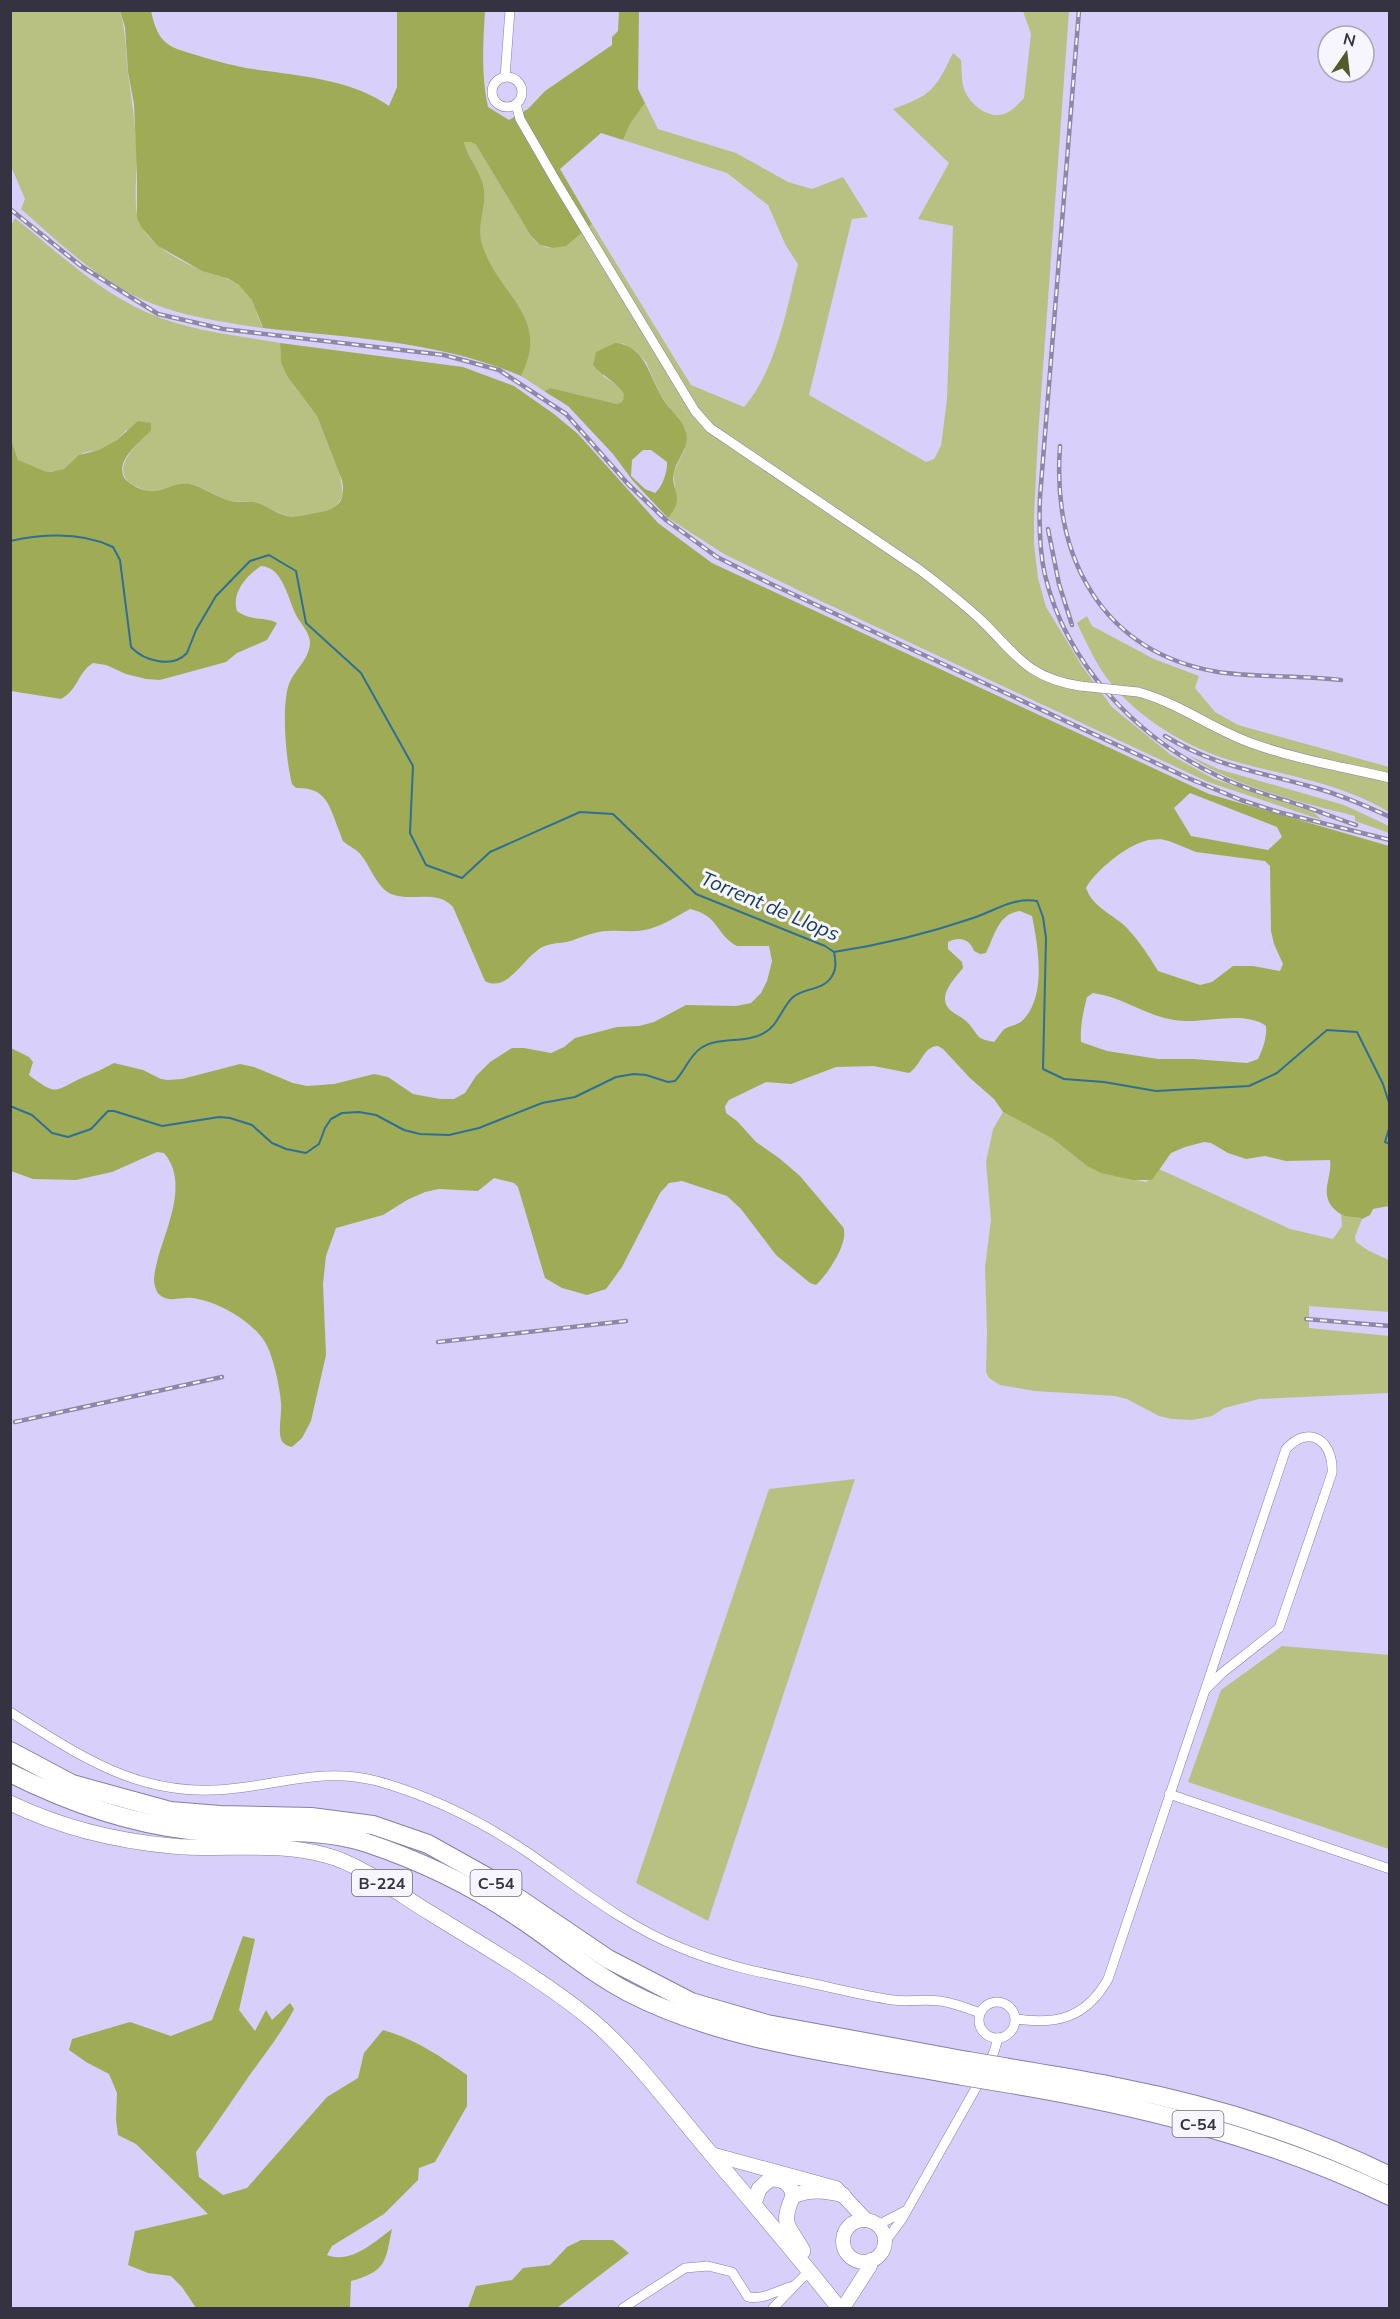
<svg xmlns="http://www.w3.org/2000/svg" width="1400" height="2319" viewBox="0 0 1400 2319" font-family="Mulish,sans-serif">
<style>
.green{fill:#b8c182}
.forest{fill:#a0ab56;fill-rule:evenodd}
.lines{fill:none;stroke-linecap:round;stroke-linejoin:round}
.stream{stroke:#2f6f95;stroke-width:2}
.street-casing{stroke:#877ea5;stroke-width:10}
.secondary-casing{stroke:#877ea5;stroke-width:15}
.primary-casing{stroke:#877ea5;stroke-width:16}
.highway-casing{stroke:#877ea5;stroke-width:20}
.street{stroke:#fff;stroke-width:9}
.secondary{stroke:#fff;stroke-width:14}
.primary{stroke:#fff;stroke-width:15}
.highway{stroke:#fff;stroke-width:18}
.rail-casing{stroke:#8e87a6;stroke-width:4.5}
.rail{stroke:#f7f6ff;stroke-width:2;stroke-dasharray:7;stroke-linecap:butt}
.street-bridge-casing{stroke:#877ea5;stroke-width:10;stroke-linecap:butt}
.highway-bridge-casing{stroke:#877ea5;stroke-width:20;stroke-linecap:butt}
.street-bridge{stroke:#fff;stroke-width:9}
.highway-bridge{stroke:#fff;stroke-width:18}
.labels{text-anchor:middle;stroke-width:6;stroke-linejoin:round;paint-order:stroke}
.shield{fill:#f7f6ff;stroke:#6f6d7b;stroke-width:1.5}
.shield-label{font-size:16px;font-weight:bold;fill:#353242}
.water-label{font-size:20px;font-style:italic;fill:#153c50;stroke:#f7f6ff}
</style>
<rect width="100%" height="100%" fill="#d8cffa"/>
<!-- green -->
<g class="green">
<path d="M 10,11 L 120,11 C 126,32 126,53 128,74 C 132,100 135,125 137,151 C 138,171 131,212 142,228 C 156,248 178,260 201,270 C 218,277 236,278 249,294 C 256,303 257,318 263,328 C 216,321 164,314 122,289 C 85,268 53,237 21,209 L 25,199 L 11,166 Z"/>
<path d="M 1023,11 L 1069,11 L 1038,437 L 1034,514 L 1034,544 L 1038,578 L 1046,607 L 1082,666 L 1112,707 L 1171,755 L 1214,779 L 1313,812 L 1322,820 L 1208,782 L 806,594 L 724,554 L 668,518 L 673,512 L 675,486 L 673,473 L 685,449 L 686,430 L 661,396 L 646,362 L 636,351 L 622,343 L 603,376 L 621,388 L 625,394 L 623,401 L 617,404 L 551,388 L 544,391 L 521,376 C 552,316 496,295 481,243 C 476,226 487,207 484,189 C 482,172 468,158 464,142 L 471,142 L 476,145 L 531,236 C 549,262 575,238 592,224 L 691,385 L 744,407 C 776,370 786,311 798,264 L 786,246 L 768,205 L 727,173 L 623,140 L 630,124 L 645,103 L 658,129 L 736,153 L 788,182 L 812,189 L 843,177 L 868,217 L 852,219 L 809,395 L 926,462 L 934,459 L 941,446 L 947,399 L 953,226 L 918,219 L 949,163 L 893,109 C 932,95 935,90 953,53 L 961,60 C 962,69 961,80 964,89 C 970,106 993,123 1010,111 C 1015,108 1020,102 1024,98 L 1031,34 Z"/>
<path d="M 15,218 C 56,251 97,290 146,312 C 188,331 235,335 280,343 L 281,363 L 287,376 L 317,416 L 340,474 L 343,495 L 336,507 C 319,514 297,521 279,513 C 271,510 265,505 258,503 C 247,500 236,503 226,500 C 215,496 204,487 193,485 C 179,482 170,490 157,492 C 151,493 145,490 140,488 C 107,476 130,450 146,436 L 126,430 C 120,439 110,446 100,450 C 95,452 90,451 86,452 C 77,455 73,462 67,467 C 51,478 32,468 18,460 L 10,440 L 10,227 Z"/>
<path d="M 1087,616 L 1092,626 L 1154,659 L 1199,676 L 1195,688 L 1215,712 L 1238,725 L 1389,767 L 1389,812 C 1341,783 1286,776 1233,761 C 1185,748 1126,711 1100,668 C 1091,653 1084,638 1077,623 Z"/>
<path d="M 1188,755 L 1218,769 L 1344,805 L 1389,826 L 1389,833 L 1355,821 L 1355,816 C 1302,803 1232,786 1188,755 Z"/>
<polygon points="1003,1112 1053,1139 1087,1166 1107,1174 1146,1182 1156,1174 1159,1169 1290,1229 1333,1239 1342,1226 1341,1214 1362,1219 1355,1236 1356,1242 1369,1251 1389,1260 1389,1312 1309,1306 1309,1328 1389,1336 1389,1393 1259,1399 1224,1408 1212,1416 1193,1420 1172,1419 1159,1416 1127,1399 1115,1396 1035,1391 1000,1385 989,1378 986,1372 987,1332 985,1267 991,1220 986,1162 993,1129"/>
<polygon points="855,1479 708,1921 636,1883 769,1489"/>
<polygon points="1282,1646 1389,1655 1389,1849 1188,1782 1221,1690"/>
</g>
<!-- forest -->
<g class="forest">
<path d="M 120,11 L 151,11 C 155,28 159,42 177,49 C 205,58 237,68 267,71 C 309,77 353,81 389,106 L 397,87 L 397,11 L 485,11 C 483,44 481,75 488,107 L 509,120 L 528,109 L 545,91 L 612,45 L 612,37 L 618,31 L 619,11 L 639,11 L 638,89 L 645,103 L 630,124 L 623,140 L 601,133 L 560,169 L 592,224 L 566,246 L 553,248 L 540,245 L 531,236 L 476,145 L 471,142 L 464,142 C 468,159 482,172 484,189 C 487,207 476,226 482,244 C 497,295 552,316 521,376 C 440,341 350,338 263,328 L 252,300 L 239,285 L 229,279 L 202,271 L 158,246 L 141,227 L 137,218 L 137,173 L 134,104 L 128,72 L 125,27 Z"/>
<path d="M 280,343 L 463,367 L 514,386 L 554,414 L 578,434 L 658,523 L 712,563 L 1209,794 L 1389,846 L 1389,1206 L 1373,1209 L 1370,1215 L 1362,1219 C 1355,1216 1346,1218 1339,1213 C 1316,1197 1333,1178 1330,1160 L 1286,1161 L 1265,1156 L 1246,1159 L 1228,1153 L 1211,1143 L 1204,1142 L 1185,1147 L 1171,1153 L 1152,1180 L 1133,1180 L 1101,1173 L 1087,1166 L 1053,1139 L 1003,1112 L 994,1099 L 970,1078 L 943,1049 L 938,1046 C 923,1046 921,1066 909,1073 L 874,1066 L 836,1067 L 791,1084 L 766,1082 L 729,1100 L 725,1106 L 726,1113 L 737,1121 L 756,1142 L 779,1158 L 800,1176 L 843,1227 C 850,1242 827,1275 816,1285 L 810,1283 L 776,1255 L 741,1209 L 727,1196 L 682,1181 L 669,1183 L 660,1193 L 622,1267 L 606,1289 L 587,1295 L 562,1288 L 545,1278 L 518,1187 L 514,1183 L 494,1178 L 478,1191 L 439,1189 L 425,1192 L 407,1200 L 383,1215 L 336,1228 L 326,1256 L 323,1284 L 326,1355 L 311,1421 L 302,1438 L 292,1447 C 287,1446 283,1444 281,1439 C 278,1429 282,1414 281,1403 C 280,1387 273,1355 265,1342 C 251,1320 217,1301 192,1298 C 183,1297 174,1301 165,1298 C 161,1296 157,1294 156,1289 C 152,1280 155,1271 157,1262 C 165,1230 190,1183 164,1153 L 157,1152 L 112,1172 L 76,1180 L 33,1179 L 11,1171 L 11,1048 L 29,1057 L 33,1062 L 29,1075 C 59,1098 54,1090 84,1077 C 95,1073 104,1068 114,1063 L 143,1070 L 161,1079 L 168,1080 L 182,1079 L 240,1064 L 254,1067 L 293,1083 L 307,1086 L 334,1084 L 374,1074 L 388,1077 L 413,1094 L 440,1099 L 454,1099 L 465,1093 L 476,1076 L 490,1062 L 512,1048 L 524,1048 L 551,1053 L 564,1047 L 575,1038 L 617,1027 L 639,1026 L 654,1022 L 686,1005 L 736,1006 L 751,1003 L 761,993 L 767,981 L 772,961 L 769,946 L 737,946 C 715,934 720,916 690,909 C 677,916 664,925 649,929 C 635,933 622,930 608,931 C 594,931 581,938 567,942 C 560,943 552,943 545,946 C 525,953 509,994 485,981 L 453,907 C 434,885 399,909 381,886 C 373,877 369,865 361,855 C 357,849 348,846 343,841 C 341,837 340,832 338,828 C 329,804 325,787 296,788 L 292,784 C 286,761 281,706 289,684 C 295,669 309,660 310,643 C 310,633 301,624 296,615 C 288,599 283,567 261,566 C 247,575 231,593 237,611 C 252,622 263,616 277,623 L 267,640 L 237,653 L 226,662 L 160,680 L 146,679 L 126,674 L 106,665 L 93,663 C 77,673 79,689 61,699 L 11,691 L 11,440 L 18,460 L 44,471 L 51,472 L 64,469 L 79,455 L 99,450 L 117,440 L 138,421 L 151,423 L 151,430 C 142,442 113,460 125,479 C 128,482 133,485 136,487 C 162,499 167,482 189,484 C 202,486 214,496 227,500 C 236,503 245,501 254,502 C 265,504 273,512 284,515 C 293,518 302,516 311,514 C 333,510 347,507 342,480 L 317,416 L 287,376 L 281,363 ZM 1190,793 L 1277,827 L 1282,837 L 1268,850 L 1191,836 L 1174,808 ZM 1160,839 L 1169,841 L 1196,852 L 1265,861 L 1270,866 L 1271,931 L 1274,944 L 1283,964 L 1280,971 L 1253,966 L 1233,966 L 1212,982 L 1200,985 L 1158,971 C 1149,956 1139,941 1127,928 C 1113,914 1093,908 1086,888 C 1095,871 1126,846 1145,841 C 1149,839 1155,840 1160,839 ZM 1020,911 L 1032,916 C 1038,946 1047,995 1023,1020 C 1018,1025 1012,1025 1006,1028 C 1001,1031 998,1038 994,1042 C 974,1038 980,1036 968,1023 C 963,1017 955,1015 949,1009 C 937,996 955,978 963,968 L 962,962 L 948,949 L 948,942 C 959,936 970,939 974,951 L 980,954 L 986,953 C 995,935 998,914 1020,911 ZM 1093,993 C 1125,997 1150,1020 1185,1021 C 1209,1022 1246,1011 1266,1026 C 1267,1037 1263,1049 1258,1059 L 1247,1063 L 1193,1059 L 1158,1059 L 1107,1051 L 1081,1042 C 1080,1027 1083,1012 1087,997 Z"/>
<path d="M 615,343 C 647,345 650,381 665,402 C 672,412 683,421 686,432 C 690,447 678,458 674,471 C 669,490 687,496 668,518 L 633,481 L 613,454 L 568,406 L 544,391 L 551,388 L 617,404 L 623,401 L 624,394 C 617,382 602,376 593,365 L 596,352 ZM 643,450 L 651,450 L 667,462 C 668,471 662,488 655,493 L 645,489 L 631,476 L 632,460 Z"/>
<path d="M 243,1936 L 255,1939 L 239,2010 L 255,2031 L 266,2010 L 272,2020 L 290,2003 L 294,2009 C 281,2034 263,2056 247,2079 C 230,2103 214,2128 196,2152 L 199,2177 L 223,2195 L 247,2188 L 327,2097 L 358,2078 L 364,2053 L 383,2030 C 415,2039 440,2056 467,2075 L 467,2106 L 435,2162 L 419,2168 L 418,2180 L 384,2214 L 332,2246 L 327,2255 C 351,2264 373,2243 392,2229 C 385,2262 387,2271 351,2281 L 350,2308 L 196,2308 L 182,2287 L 171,2276 L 148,2273 L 128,2265 L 135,2231 L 208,2214 L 136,2144 L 118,2135 L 116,2120 L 117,2093 L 109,2074 L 86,2062 L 69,2050 L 72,2039 L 130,2022 L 171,2036 L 212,2020 Z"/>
<polygon points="581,2240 613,2240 629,2253 557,2308 468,2308 476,2286 512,2280 523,2268 550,2265 567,2247"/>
</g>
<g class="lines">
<!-- stream -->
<g class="stream">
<path d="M 10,541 C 43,534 82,532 113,547 L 120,560 L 131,647 C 145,662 173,668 187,653 L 196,630 L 216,596 L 250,561 L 269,555 L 296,571 L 306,623 L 361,673 L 413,766 L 410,833 L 426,865 L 462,878 L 490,852 L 580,812 L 613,814 L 696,894 L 825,946 L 834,952 C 880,945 926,934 970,919 C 993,912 1012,897 1037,901 L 1043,917 L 1046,938 L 1043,1069 L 1064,1079 L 1104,1082 L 1156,1091 L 1249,1086 L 1277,1073 L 1327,1030 L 1357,1032 L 1383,1084 L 1390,1106"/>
<path d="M 10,1106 L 32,1115 L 52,1133 L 68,1137 L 91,1129 L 108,1111 L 114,1111 L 162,1126 L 219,1117 L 230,1118 L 252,1125 L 272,1143 L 286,1149 L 306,1153 L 319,1144 L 325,1128 L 331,1119 L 342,1113 L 359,1112 L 376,1115 L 404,1130 L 420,1134 L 449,1135 L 479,1128 L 542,1103 L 575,1097 L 616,1077 L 634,1074 L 646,1075 L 668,1082 L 675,1081 C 685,1071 689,1056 701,1048 C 719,1036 745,1044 764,1033 C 778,1026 782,1007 793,997 C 804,988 822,990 830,979 C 837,970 836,962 834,952"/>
<polyline points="1390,1125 1385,1142 1390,1144"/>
</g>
<!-- street casing -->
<g class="street-casing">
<g id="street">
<polyline points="505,77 510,10"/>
<circle cx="507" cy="92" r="15"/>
<path d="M 516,104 L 520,119 L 557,183 L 695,411 L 710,428 L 920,570 C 941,586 962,602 982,621 C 1017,655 1026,677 1080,686"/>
<path d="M 1138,692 C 1179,703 1212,729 1251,743 C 1295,759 1344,767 1390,778"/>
<path d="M 10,1712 C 85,1759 145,1801 238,1788 C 289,1782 326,1768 377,1781 C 430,1796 479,1820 524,1850 C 574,1884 622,1924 679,1947 C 721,1965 766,1974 810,1983 C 838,1989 865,1996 893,2000 C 908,2002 924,1999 940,2001 C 954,2003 967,2008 980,2013"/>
<polyline points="1169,1794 1390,1869"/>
<circle cx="997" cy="2020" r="18"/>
<path d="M 1016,2019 C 1057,2025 1086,2018 1108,1979 L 1286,1449 C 1310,1423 1334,1442 1332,1473 L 1279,1628 L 1222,1673 L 1205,1690"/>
<polyline points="987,2066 994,2052 998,2038"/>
<polyline points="878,2225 905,2211"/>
<polyline points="885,2242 902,2219 981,2079"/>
<path d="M 623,2308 L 685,2268 L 708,2266 L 732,2272 L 748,2297 C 765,2300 777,2290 793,2286"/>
<polyline points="773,2308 809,2271"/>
</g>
</g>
<!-- secondary casing -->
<g class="secondary-casing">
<g id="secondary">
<polyline points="711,2154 836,2188 866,2220"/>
<circle cx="864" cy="2241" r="21"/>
<polyline points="843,2308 870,2266 871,2260"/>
</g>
</g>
<!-- primary casing -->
<g class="primary-casing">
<g id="primary">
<path d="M 10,1803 C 60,1827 117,1841 172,1846 C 223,1851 275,1841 325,1855 C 361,1864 400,1895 432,1914 C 485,1947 545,1981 593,2021 C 636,2058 675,2112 712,2155 C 755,2206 798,2256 839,2308"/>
<path d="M 754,2204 L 759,2189 L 770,2179 C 782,2178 792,2184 793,2196"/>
<path d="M 803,2251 C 790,2226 779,2227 793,2196 C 811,2189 824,2190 843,2195"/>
</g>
</g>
<!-- highway casing -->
<g class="highway-casing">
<g id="highway">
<polyline points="10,1751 72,1784 170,1811 220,1815 311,1817 373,1825 428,1844 487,1877 608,1959 691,2002 767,2024 968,2061"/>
<path d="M 10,1773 C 66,1801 127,1823 189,1830 C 248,1837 310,1824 367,1843 C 421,1861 471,1885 518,1917 C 555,1941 588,1971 628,1992 C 725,2043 855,2056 963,2076"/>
<path d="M 1004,2067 C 1042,2074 1079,2079 1117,2087 C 1210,2105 1304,2134 1390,2176"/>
<path d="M 999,2082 C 1135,2104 1265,2136 1390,2196"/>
</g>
</g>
<!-- street -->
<use href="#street" class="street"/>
<!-- secondary -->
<use href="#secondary" class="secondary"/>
<!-- primary -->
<use href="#primary" class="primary"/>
<!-- highway -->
<use href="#highway" class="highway"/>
<!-- rail casing -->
<g class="rail-casing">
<g id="rail">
<path d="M 1079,10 L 1040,497 C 1039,523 1039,549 1045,575 C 1066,664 1137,738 1218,776 C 1244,789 1272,796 1300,805 C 1319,811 1337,819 1356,825"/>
<polyline points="10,209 81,266 158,314 223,329 444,355 499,370 566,414 628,484 666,520 717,557 769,583 1188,778 1241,800 1278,812 1390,840"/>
<path d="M 1060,446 C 1052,557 1101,652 1218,672 C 1259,678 1300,675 1341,680"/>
<polyline points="1048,529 1059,584 1072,625"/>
<path d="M 1165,736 C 1216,767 1257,771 1312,787 C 1339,794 1364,805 1390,817"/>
<polyline points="1306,1319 1390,1326"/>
<polyline points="438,1342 626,1321"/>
<polyline points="15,1422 222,1377"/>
</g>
</g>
<!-- rail -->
<use href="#rail" class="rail"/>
<!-- street-bridge casing -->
<g class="street-bridge-casing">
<polyline id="street-bridge" points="1080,686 1138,692"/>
</g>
<!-- highway-bridge casing -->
<g class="highway-bridge-casing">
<g id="highway-bridge">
<polyline points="968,2061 1004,2067"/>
<polyline points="963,2076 999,2082"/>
</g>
</g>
<!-- street-bridge -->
<use href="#street-bridge" class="street-bridge"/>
<!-- highway-bridge -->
<use href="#highway-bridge" class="highway-bridge"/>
</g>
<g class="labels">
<!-- shield labels -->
<g class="shield">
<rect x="352" y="1870" width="60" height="26" rx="4.5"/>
<rect x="470.5" y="1870" width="51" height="26" rx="4.5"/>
<rect x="1172.5" y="2111" width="51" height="26" rx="4.5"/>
</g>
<g class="shield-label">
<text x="382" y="1889">B-224</text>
<text x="496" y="1889">C-54</text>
<text x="1198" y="2130">C-54</text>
</g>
<!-- water labels -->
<g class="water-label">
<text transform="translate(770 906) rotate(23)" y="7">Torrent de Llops</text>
</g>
</g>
<!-- border -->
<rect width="1400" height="2319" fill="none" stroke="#353242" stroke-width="24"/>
<!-- north arrow -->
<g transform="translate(1346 54) rotate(14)"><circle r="28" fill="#f7f6ff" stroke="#a9a8b3" stroke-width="1.5"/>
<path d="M0-4.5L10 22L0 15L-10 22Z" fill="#555a29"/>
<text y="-9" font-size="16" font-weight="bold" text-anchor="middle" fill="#353242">N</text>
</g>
</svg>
